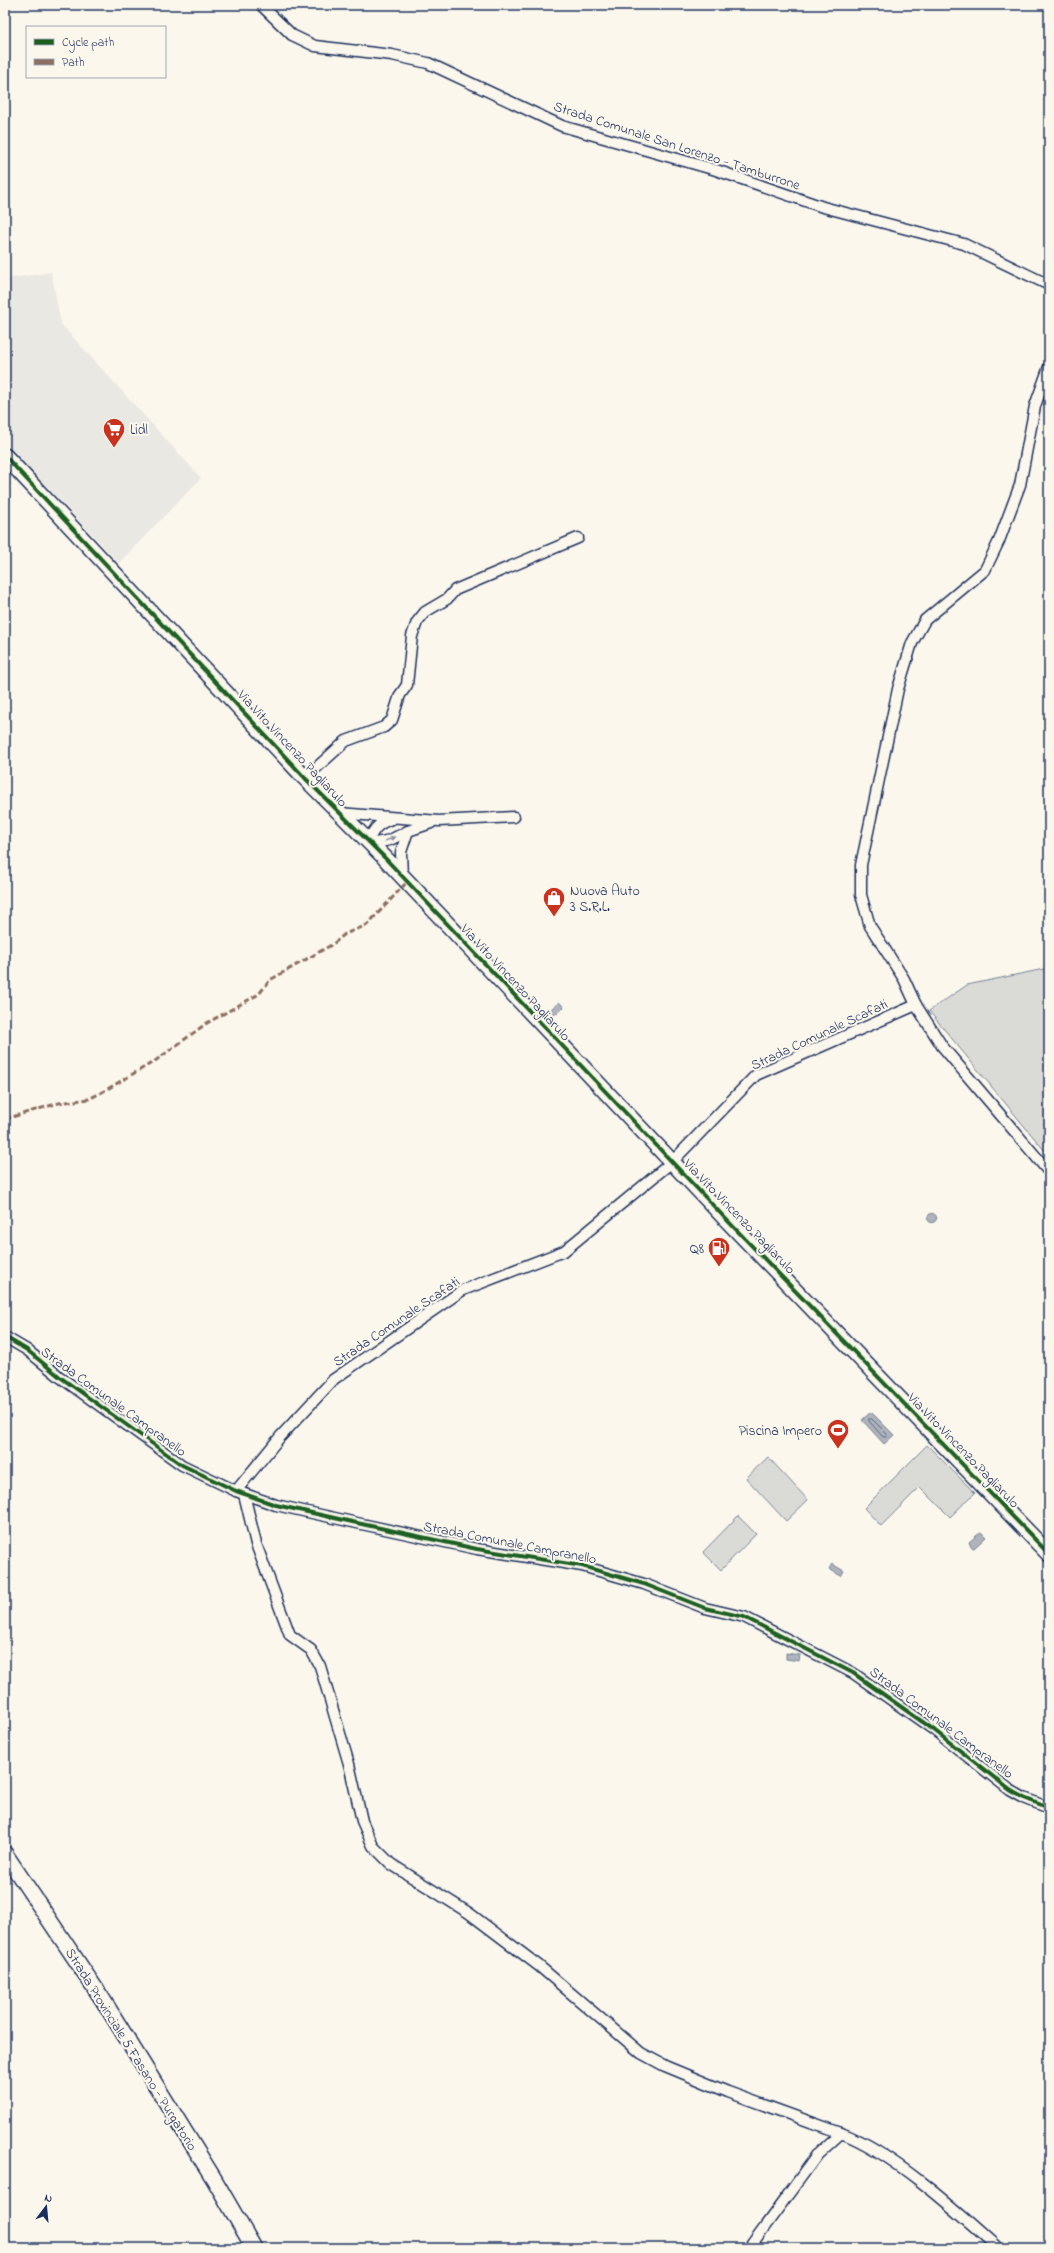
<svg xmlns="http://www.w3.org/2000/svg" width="1054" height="2253" viewBox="0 0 1054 2253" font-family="'Indie Flower',sans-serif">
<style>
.built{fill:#eae8e2}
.green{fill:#dadad7;stroke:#7a849a}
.water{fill:#afb3bb;stroke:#747e96}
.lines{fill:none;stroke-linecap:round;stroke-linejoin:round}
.shore{stroke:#566483;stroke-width:1}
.street-casing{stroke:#1b2f5e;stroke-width:13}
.secondary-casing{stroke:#1b2f5e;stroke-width:18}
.street{stroke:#fbf7ec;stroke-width:10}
.secondary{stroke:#fbf7ec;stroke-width:15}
.quiet{stroke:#8d6e63;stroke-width:3;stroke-dasharray:6 3;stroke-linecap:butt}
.cycleway-casing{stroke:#fbf7ec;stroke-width:6}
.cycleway{stroke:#1b5e20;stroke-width:4}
.oneway{fill:#8b93a5}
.labels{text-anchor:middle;stroke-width:4;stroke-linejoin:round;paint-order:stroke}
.street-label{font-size:14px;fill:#1b2f5e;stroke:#fbf7ec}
.poi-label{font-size:14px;fill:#1b2f5e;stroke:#fbf7ec;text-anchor:start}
</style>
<rect width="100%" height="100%" fill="#fbf7ec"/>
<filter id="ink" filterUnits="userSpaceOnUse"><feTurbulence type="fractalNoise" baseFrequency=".025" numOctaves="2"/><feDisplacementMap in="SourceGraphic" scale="8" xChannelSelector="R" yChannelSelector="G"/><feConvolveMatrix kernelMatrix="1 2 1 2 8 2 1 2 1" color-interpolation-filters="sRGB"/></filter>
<g filter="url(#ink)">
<!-- built -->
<polygon class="built" points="51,272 61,324 201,478 119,563 5,442 5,279"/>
<!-- green -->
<g class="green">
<polygon points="1049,968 1049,1156 929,1011 967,985"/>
<polygon points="927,1445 975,1493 950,1517 920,1487 881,1526 864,1508"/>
<polygon points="768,1457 808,1500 786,1521 746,1478"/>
<polygon points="738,1516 756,1534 721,1570 703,1552"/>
</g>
<!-- water -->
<g class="water">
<polygon points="559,1002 564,1007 553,1016 549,1011"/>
<circle cx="932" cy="1218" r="4.5"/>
<polygon points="871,1412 894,1435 884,1444 862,1420"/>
<polygon points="981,1532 986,1537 974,1548 971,1547 969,1542"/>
<polygon points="832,1564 844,1571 841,1576 829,1569"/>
<polygon points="786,1653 800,1655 799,1661 786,1659"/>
</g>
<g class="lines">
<!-- shore -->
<polygon class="shore" points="869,1419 872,1419 887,1434 886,1437 883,1437 869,1421"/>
<!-- street casing -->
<g class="street-casing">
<g id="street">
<polyline points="261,5 292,35 315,46 392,55 428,63 562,126 716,170 823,207 964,244 1049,285"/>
<polyline points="1049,367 1035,406 1020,485 999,541 985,570 925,620 912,643 898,689 861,865 861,895 870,926 904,979 916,1005 942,1046 1049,1172"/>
<polyline points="305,778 346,741 384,727 392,720 400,695 407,685 412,636 417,622 425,612 447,599 455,590 578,538"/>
<polyline points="339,813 439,821 514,817"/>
<path d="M 368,841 C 374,829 378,823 392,819"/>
<polyline points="371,844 390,840 408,831"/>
<polyline points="402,877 401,852 408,831 431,823"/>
<polyline points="5,1337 27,1350 60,1377 182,1465 236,1491 276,1505 357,1523 477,1549 582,1566 644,1584 705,1608 744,1617 853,1673 934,1730 1010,1790 1024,1798 1049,1808"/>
<polyline points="236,1491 280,1437 334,1379 463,1290 564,1251 672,1162 756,1075 916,1005"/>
<polyline points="244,1494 256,1544 290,1635 311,1650 320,1666 349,1764 362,1821 373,1846 391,1864 469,1913 539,1966 641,2053 665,2066 728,2092 841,2133"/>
<path d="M 749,2248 L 818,2154 L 841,2133 C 891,2151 958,2212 998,2248"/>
</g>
</g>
<!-- secondary casing -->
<g class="secondary-casing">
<g id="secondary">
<polyline points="5,456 305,778 384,857 724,1217 1049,1554"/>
<polyline points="5,1854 103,2000 214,2179 254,2248"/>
</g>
</g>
<!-- street -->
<use href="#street" class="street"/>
<!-- secondary -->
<use href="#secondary" class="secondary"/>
<!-- quiet -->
<polyline class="quiet" points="5,1119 59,1103 89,1099 104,1091 155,1061 207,1023 259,994 270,980 333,944 345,934 367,925 407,882"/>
<!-- cycleway casing -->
<g class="cycleway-casing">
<g id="cycleway">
<polyline points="5,456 305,778 384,857 724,1217 1049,1554"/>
<polyline points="5,1337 27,1350 60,1377 182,1465 236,1491 276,1505 357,1523 477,1549 582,1566 644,1584 705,1608 744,1617 853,1673 934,1730 1010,1790 1024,1798 1049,1808"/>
</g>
</g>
<!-- cycleway -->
<use href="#cycleway" class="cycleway"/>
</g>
<!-- one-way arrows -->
<defs><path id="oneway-solid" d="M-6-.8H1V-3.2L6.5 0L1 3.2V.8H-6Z"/></defs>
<use class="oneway" href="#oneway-solid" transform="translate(390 839) rotate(-20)"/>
</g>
<!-- icons -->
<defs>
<g id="supermarket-pin" transform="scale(1.15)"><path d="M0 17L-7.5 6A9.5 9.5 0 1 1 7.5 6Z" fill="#c8321e" stroke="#fbf7ec"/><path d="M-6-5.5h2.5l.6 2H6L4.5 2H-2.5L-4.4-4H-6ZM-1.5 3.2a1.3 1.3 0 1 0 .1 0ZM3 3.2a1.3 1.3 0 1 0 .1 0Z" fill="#fff"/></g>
<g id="shop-pin" transform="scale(1.15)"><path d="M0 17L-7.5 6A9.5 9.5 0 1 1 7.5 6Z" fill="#c8321e" stroke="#fbf7ec"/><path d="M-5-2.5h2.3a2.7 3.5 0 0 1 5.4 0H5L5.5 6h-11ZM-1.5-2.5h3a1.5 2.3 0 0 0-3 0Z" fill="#fff"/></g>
<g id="fuel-pin" transform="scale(1.15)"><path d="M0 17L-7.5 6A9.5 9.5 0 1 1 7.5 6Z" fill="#c8321e" stroke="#fbf7ec"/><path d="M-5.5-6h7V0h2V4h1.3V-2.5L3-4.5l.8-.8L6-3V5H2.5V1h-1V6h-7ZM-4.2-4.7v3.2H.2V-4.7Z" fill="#fff"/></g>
<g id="stadium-pin" transform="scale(1.15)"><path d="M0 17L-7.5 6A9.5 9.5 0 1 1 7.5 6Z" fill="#c8321e" stroke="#fbf7ec"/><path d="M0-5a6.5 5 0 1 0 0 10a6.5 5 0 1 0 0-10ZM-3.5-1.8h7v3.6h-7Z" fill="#fff"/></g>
</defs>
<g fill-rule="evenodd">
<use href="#supermarket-pin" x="114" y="429"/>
<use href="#shop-pin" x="554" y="898"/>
<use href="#fuel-pin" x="719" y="1248"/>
<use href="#stadium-pin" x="838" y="1430"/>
</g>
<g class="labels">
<!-- street labels -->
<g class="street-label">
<text transform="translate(677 145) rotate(18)" y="5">Strada Comunale San Lorenzo - Tamburrone</text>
<text transform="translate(293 748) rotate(47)" y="5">Via Vito Vincenzo Pagliarulo</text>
<text transform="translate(516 982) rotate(47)" y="5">Via Vito Vincenzo Pagliarulo</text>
<text transform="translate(819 1034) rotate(-25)" y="5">Strada Comunale Scafati</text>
<text transform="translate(740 1216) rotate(46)" y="5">Via Vito Vincenzo Pagliarulo</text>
<text transform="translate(396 1321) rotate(-34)" y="5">Strada Comunale Scafati</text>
<text transform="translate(114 1401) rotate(36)" y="5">Strada Comunale Campranello</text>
<text transform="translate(964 1450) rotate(46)" y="5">Via Vito Vincenzo Pagliarulo</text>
<text transform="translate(510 1542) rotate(11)" y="5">Strada Comunale Campranello</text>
<text transform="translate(942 1722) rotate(37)" y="5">Strada Comunale Campranello</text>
<text transform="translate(132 2049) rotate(58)" y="5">Strada Provinciale 5 Fasano - Purgatorio</text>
</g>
<!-- poi labels -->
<g class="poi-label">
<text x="130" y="434">Lidl</text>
<text x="570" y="895">Nuova Auto<tspan x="570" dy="16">3 S.R.L.</tspan></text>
<text x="704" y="1253" text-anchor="end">Q8</text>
<text x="822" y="1435" text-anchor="end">Piscina Impero</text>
</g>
</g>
<!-- margin -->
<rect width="1054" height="2253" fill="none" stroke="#fbf7ec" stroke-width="20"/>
<rect x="10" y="10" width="1034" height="2233" fill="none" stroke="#1b2f5e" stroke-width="1.5" filter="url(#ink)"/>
<!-- legend -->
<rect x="26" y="26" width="140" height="52" fill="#fbf7ec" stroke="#a1a7b3"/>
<rect x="34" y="39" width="20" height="6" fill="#1b5e20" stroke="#a1a7b3"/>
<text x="62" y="46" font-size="12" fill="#1b2f5e">Cycle path</text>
<rect x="34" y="59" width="20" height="6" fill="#8d6e63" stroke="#a1a7b3"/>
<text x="62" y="66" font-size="12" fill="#1b2f5e">Path</text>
<!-- north arrow -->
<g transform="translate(46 2207) rotate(16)" stroke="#fbf7ec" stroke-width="3" paint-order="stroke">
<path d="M0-3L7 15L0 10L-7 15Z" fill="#1b2f5e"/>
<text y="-6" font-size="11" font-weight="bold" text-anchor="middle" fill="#1b2f5e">N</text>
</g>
</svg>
